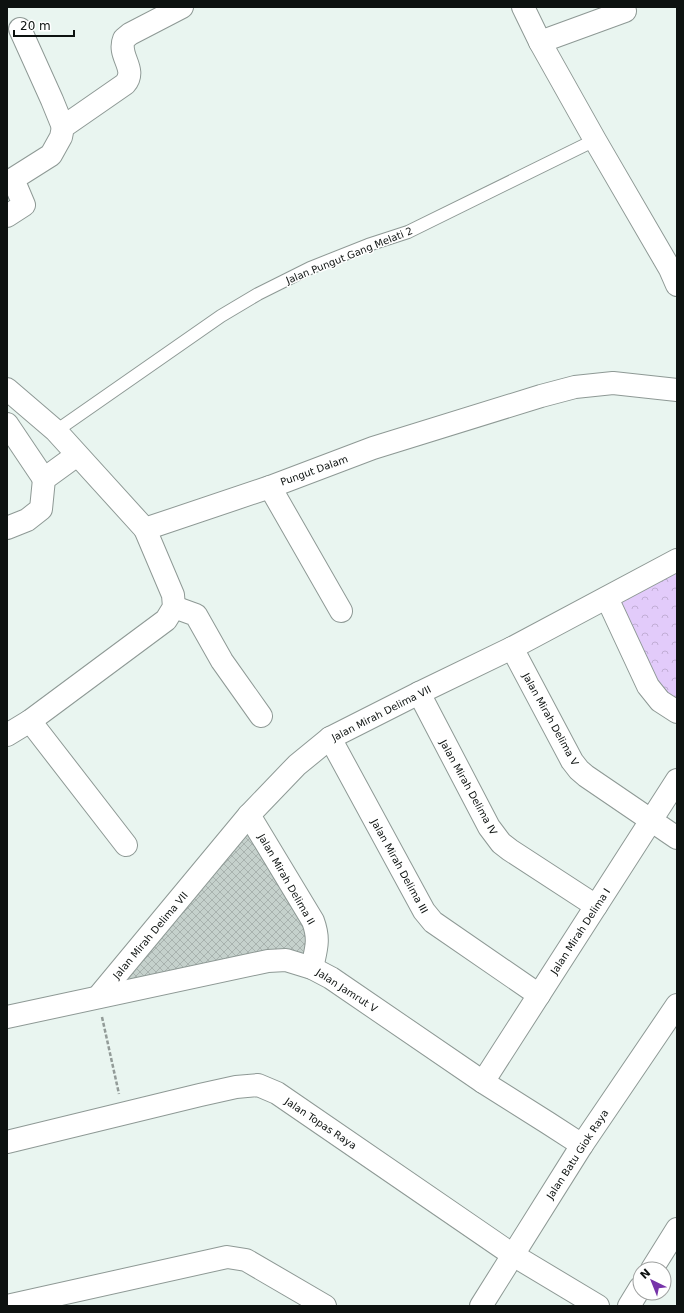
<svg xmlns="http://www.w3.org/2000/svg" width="684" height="1313" viewBox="0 0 684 1313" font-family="'DejaVu Sans',sans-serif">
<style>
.park{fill:url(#park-crowns)}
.building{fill:url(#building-cross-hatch);stroke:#9ca7a3}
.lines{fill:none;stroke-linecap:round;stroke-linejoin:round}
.lane-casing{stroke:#8e9995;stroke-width:14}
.street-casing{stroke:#8e9995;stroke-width:24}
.path{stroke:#929b98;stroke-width:2.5;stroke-dasharray:4 2;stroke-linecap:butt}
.lane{stroke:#fff;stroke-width:12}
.street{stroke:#fff;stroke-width:22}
.labels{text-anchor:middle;stroke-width:3;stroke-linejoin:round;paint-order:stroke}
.street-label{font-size:10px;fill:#0d1210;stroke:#fff}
</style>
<defs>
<pattern id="park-crowns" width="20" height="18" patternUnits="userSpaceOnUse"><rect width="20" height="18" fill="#e2cbfa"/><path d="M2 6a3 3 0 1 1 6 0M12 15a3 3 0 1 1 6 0" fill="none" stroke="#c1add5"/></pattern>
<pattern id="building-cross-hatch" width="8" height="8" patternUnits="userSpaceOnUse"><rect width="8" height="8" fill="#c5d1cc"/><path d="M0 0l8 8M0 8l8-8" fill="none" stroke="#a8b2ae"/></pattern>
</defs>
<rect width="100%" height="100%" fill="#e9f5f0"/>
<!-- park -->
<polygon class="park" points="677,560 677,712 660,701 607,598"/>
<!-- building -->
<polygon class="building" points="249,815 317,940 312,968 268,961 98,997"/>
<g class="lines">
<!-- lane casing -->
<g class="lane-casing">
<polyline id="lane" points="56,431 221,316 258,294 310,268 368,245 408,232 595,140"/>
</g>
<!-- street casing -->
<g class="street-casing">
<g id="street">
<polyline points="523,7 540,42 595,140 670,269 677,285"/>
<polyline points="20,29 52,100 63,127"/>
<polyline points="540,42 625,11"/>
<path d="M 7,216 L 24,205 L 13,179 L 51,155 L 61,137 L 63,127 L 125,84 C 138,69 117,56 124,39 L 130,34 L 182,7"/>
<polyline points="7,389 56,431 145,529 270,487 373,448 541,396 575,387 613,383 677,390"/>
<polyline points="7,424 44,479"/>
<polyline points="270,487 341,611"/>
<polyline points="7,528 27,520 41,509 44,479 77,455"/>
<polyline points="607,598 648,686 660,701 677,712"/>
<polyline points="174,607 196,615 222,661 261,716"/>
<polyline points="512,648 572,761 579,770 586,776 677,838"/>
<polyline points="419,693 489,827 501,843 510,850 596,906"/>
<polyline points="30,721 126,845"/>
<polyline points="7,735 30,721 166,620 174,607 173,595 145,529"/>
<polyline points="330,738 424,911 433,922 539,995"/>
<path d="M 249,815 L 313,921 C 320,940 316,949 312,968"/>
<polyline points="98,997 249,815 297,765 330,738 419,693 512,648 677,560"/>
<polyline points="7,1017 268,961 286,960 312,968 331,978 483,1082 548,1123 582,1145"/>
<polyline points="483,1082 677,780"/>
<polyline points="7,1142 200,1095 236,1087 258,1085 277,1093 513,1255 598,1306"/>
<polyline points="652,1269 677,1229"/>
<polyline points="7,1306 227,1257 246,1260 325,1306"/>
<polyline points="481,1306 582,1145 677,1005"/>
<polyline points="629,1306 640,1288"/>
</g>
</g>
<!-- path -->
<polyline class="path" points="102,1017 119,1094"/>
<!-- lane -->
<use href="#lane" class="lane"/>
<!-- street -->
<use href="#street" class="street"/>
</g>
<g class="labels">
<!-- street labels -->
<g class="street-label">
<text transform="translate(349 255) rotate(-22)" y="4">Jalan Pungut Gang Melati 2</text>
<text transform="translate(314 470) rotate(-20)" y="4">Pungut Dalam</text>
<text transform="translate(381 713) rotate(-27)" y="4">Jalan Mirah Delima VII</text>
<text transform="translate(551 719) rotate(61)" y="4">Jalan Mirah Delima V</text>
<text transform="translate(469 787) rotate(61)" y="4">Jalan Mirah Delima IV</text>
<text transform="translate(400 866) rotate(61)" y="4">Jalan Mirah Delima III</text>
<text transform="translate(287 879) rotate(60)" y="4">Jalan Mirah Delima II</text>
<text transform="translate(580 931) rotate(-57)" y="4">Jalan Mirah Delima I</text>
<text transform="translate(150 935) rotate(-50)" y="4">Jalan Mirah Delima VII</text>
<text transform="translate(347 990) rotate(33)" y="4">Jalan Jamrut V</text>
<text transform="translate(321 1123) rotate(34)" y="4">Jalan Topas Raya</text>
<text transform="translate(577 1154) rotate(-57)" y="4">Jalan Batu Giok Raya</text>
</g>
</g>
<!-- border -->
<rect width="684" height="1313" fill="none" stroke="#0d1210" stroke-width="16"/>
<!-- north arrow -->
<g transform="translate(652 1281) rotate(317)"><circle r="19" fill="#ffffff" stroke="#9ea09f"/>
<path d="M0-3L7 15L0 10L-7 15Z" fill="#7734a9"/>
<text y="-6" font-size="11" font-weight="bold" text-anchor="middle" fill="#0d1210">N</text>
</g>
<!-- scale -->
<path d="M14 30v6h60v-6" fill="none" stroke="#0d1210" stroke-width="2"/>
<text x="20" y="30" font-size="12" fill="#0d1210" stroke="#ffffff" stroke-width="3" paint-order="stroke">20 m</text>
</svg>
